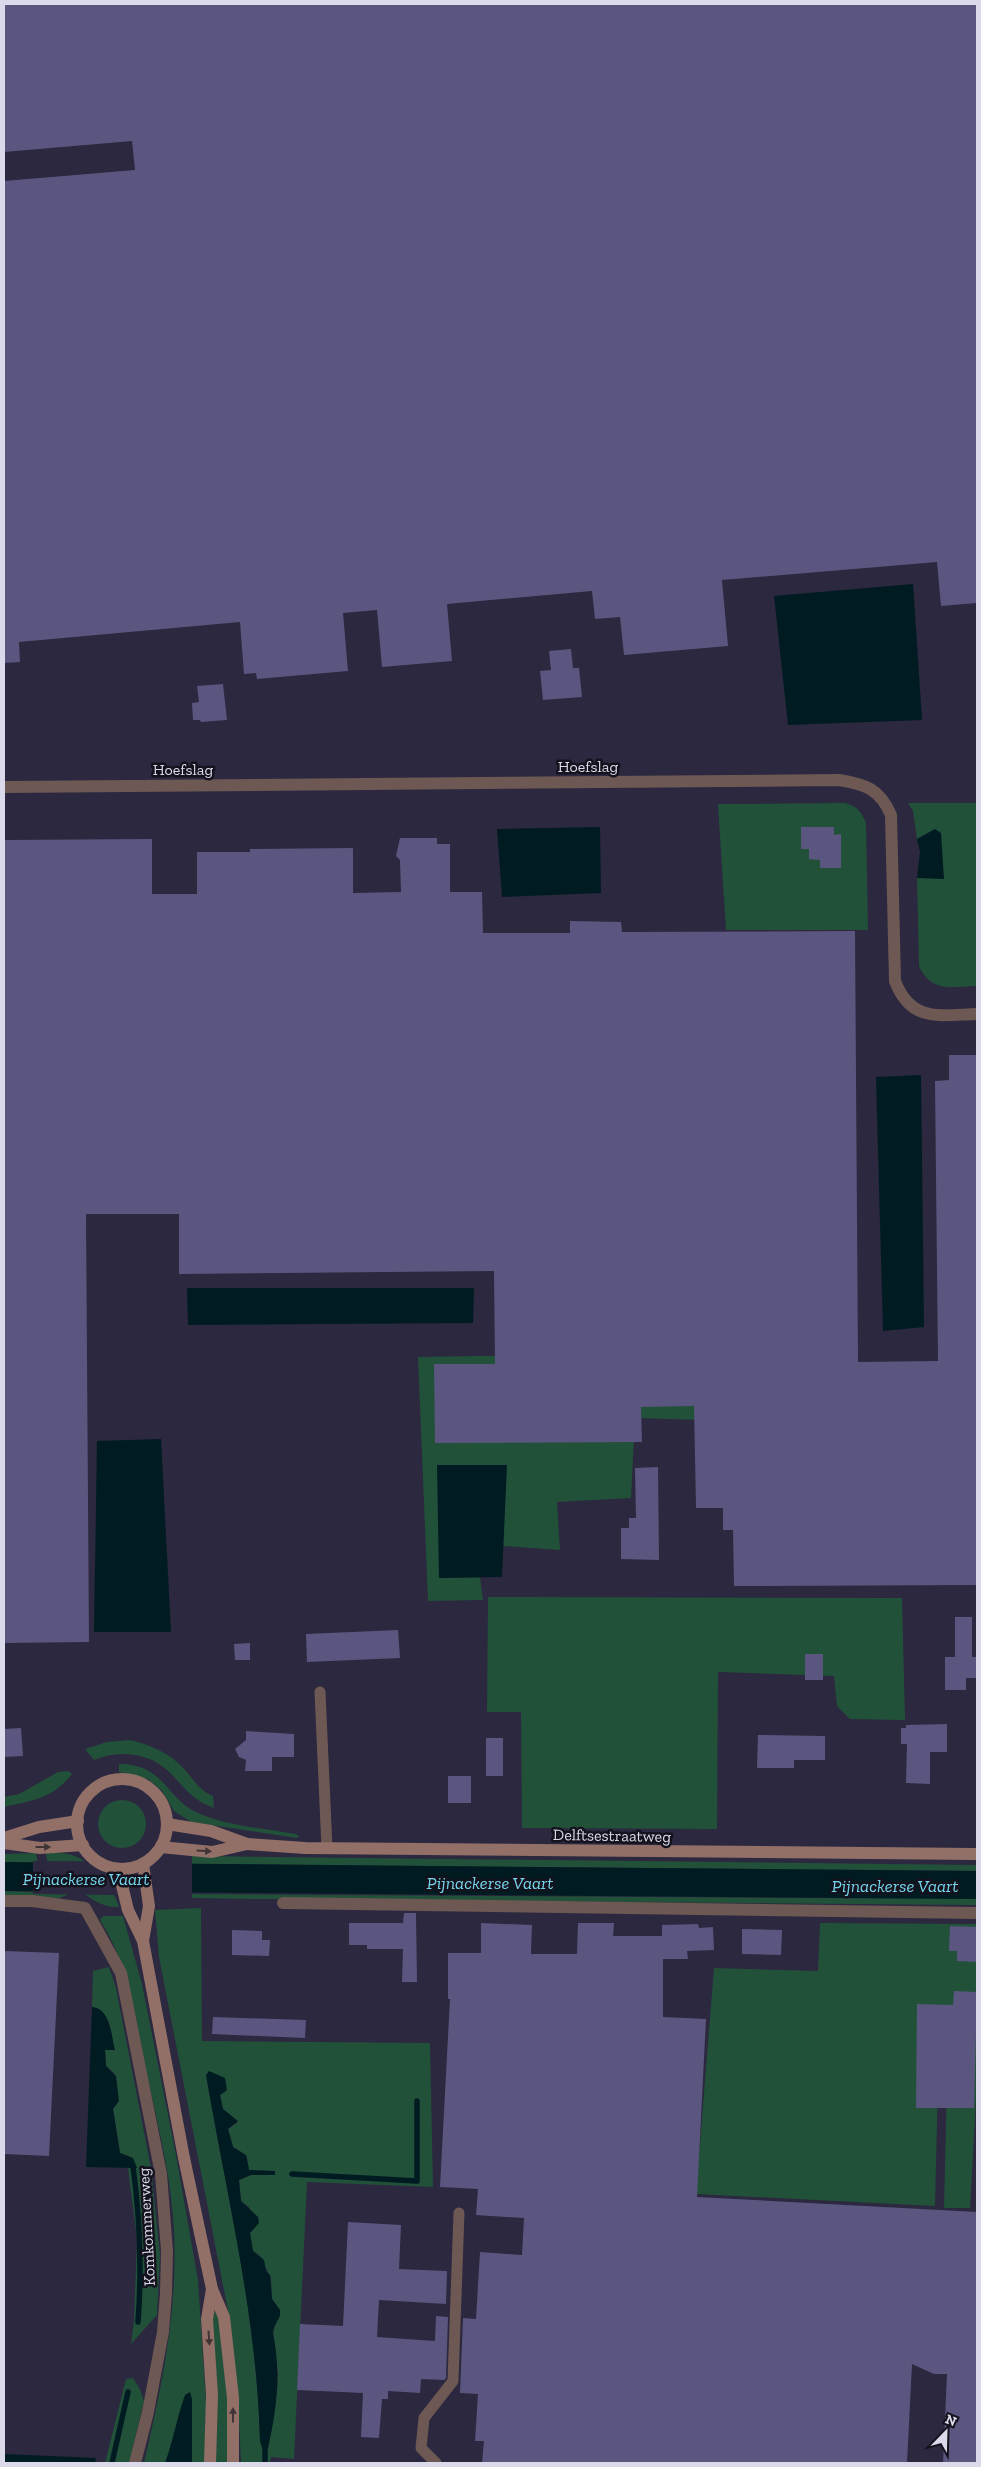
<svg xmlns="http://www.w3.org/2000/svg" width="981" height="2467" viewBox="0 0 981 2467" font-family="'Zilla Slab',serif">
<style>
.green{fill:#22513a;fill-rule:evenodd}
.water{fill:#001c22}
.pier{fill:#2b283f}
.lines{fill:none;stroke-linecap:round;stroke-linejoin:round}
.stream{stroke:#001c22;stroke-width:5.5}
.building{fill:#5b567f}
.lane{stroke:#6d5853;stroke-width:11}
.street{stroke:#6d5853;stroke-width:12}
.secondary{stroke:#927068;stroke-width:12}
.oneway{fill:#403437}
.labels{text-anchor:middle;stroke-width:5;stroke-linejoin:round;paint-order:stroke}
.street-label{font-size:16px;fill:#dbdaea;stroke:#14131d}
.water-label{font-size:18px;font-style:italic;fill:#74d5eb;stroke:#14131d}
</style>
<rect width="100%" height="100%" fill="#2b283f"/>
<!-- green -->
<g class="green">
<path d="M 845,803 C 857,806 861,811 866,823 L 868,930 L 726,930 L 718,804 Z"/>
<path d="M 908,803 L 977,803 L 977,986 C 952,987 931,993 919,966 L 917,878 L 944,878 L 935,829 L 917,839 L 913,811 Z"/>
<polygon points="738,1352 738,1421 635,1418 631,1498 557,1502 560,1550 503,1546 506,1465 439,1578 480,1577 483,1600 428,1601 418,1357"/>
<polygon points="488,1597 902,1598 905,1720 850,1719 837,1706 834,1676 718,1672 717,1829 522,1828 521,1712 487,1712"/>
<path d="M 130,1740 C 151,1745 170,1753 185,1770 C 194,1780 200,1791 213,1796 L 214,1808 C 190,1799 184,1786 167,1770 C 147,1752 117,1750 94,1760 L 85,1749 L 107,1742 Z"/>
<path d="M 119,1764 C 165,1764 165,1798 198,1813 C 227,1826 263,1828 295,1834 L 299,1836 L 297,1838 L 191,1822 L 174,1811 L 162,1791 L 148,1779 L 119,1772 Z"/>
<path d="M 68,1771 L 72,1774 C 52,1799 34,1800 4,1807 L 4,1797 L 19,1794 L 58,1772 Z"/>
<circle cx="122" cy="1824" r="24"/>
<polygon points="36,1853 38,1864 69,1891 67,1895 60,1898 4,1897 4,1891 34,1892 34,1864 4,1862 4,1854"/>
<path d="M 46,1853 C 55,1853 67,1852 77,1857 C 93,1864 115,1890 119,1907 C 94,1909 70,1881 51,1865 L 47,1861 Z"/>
<polygon points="192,1856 977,1865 977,1871 192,1864"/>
<polygon points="191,1894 977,1899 977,1905 262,1899 192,1898"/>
<path d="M 201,1908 L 202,2041 L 430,2043 L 433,2187 L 307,2182 L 294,2459 L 271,2457 L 270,2463 L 241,2463 L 238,2397 L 230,2321 L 159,1957 L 155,1910 ZM 206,2075 L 226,2091 L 220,2095 L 223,2109 L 238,2122 L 228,2129 L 233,2147 L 247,2157 L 249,2170 L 274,2171 L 275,2175 L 251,2175 L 239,2180 L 241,2201 L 249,2207 L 255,2228 L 250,2233 L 253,2251 L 260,2256 L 271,2278 L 272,2299 L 280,2310 L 273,2333 L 278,2374 L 277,2391 L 268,2448 L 260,2441 C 257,2317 227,2197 206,2075 Z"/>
<path d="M 103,1916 L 123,1916 L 142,1984 L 176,2155 L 198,2280 L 206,2403 L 205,2463 L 144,2463 C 163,2382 180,2301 173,2216 C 169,2165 155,2114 145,2064 C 134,2010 130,1968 100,1920 Z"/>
<polygon points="820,1923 977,1924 977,2080 970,2208 944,2208 948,2040 939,2040 935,2206 696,2194 714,1968 818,1971"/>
<polygon points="109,1967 116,1988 151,2168 160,2255 157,2315 131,2344 134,2321 137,2239 128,2168 137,2168 129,2156 120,2153 113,2109 114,2073 106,2066 105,2049 114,2050 98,2008 92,2007 93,1971"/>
<polygon points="215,2311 218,2313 227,2394 230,2463 216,2463 212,2316"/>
<polygon points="133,2378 140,2389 144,2401 129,2463 105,2463 126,2379"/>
</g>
<!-- water -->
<g class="water">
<polygon points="913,584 922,720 788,725 774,596"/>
<polygon points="600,827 601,893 502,897 497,829"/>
<polygon points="935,829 941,833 944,879 917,878 920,852 917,839"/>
<polygon points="921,1075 924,1327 883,1331 876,1077"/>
<polygon points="474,1288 473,1323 188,1325 187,1288"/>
<polygon points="161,1439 171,1632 94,1632 97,1441"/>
<polygon points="437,1465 507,1465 502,1577 439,1578"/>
<polygon points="4,1862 977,1871 977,1899 4,1891"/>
<path d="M 92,2007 C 111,2009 111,2035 115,2050 L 105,2050 L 106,2066 L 116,2076 L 119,2101 L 113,2109 L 120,2153 L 133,2158 L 137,2168 L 86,2167 Z"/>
<path d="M 209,2071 L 225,2078 L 227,2090 L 220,2095 L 223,2109 L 238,2121 L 228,2129 L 233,2147 L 246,2155 L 249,2170 L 275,2171 L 275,2175 L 251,2175 L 239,2180 L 241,2201 L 258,2217 L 259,2223 L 250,2233 L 253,2251 L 264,2260 L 266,2271 L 270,2275 L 272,2299 L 280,2310 L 280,2316 L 274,2327 L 273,2333 C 281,2372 277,2409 268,2448 L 262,2448 L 260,2441 C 257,2317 227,2197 206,2075 Z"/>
<path d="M 190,2392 L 192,2399 L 192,2463 L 165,2463 C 173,2441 177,2417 185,2395 Z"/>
<polygon points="4,2454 96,2458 95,2463 4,2463"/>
</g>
<!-- pier -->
<polygon class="pier" points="33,1861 192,1862 192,1896 33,1894"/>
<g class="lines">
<!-- stream -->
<g class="stream">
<path d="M 133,2166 C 140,2218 142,2269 138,2322"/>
<polyline points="292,2174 417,2181 417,2101"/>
<polyline points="112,2463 128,2392"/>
<polyline points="265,2463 265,2443"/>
</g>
</g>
<!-- building -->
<g class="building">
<polygon points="4,4 977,4 977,603 941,606 937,562 722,580 728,646 624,655 620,617 595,619 592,591 447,604 452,661 382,667 377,610 343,613 348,671 257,679 256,673 244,674 240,622 19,642 20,662 4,663 4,181 135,170 132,141 4,152"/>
<polygon points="571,649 573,668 579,668 582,697 543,700 540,671 551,670 549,651"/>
<polygon points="223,684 227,720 201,722 200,720 193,720 192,703 199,702 197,686"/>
<polygon points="801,827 834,827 834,835 841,834 841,868 820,868 820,860 809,859 809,849 801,849"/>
<polygon points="400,838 437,838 437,844 450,844 450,892 482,892 483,933 570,933 570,921 621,922 622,932 855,931 858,1362 938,1361 935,1081 949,1080 949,1055 977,1055 977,1585 734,1586 733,1530 723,1530 723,1508 696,1508 694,1406 641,1407 642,1442 435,1443 434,1364 495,1364 494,1271 179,1274 179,1214 86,1214 89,1642 4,1643 4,840 152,839 152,894 197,894 197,852 250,852 250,849 353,848 353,893 401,892 400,860 396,856"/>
<polygon points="658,1467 659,1560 621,1559 621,1528 629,1528 629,1518 636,1518 635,1468"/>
<polygon points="955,1617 972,1617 972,1657 977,1657 977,1678 966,1678 966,1690 945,1690 945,1657 955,1657"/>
<polygon points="398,1630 400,1658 307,1662 306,1634"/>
<polygon points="250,1643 250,1660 235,1660 234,1644"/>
<rect x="805" y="1654" width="18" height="26"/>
<polygon points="947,1724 947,1752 930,1752 930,1784 906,1783 907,1744 901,1744 901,1728 906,1728 906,1725"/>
<polygon points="21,1728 23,1756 4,1757 4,1729"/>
<polygon points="246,1731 294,1734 294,1757 272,1757 272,1771 245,1771 246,1760 239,1757 235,1749 246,1740"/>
<polygon points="758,1735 825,1736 825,1760 794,1760 794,1768 757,1768"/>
<rect x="486" y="1738" width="17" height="38"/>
<rect x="448" y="1776" width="23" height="27"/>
<polygon points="404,1913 416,1913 417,1982 402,1982 403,1949 367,1949 367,1945 349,1945 349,1923 403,1923"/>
<polygon points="481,1923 532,1925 531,1954 577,1954 578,1923 614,1923 613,1936 662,1936 662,1925 698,1924 699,1928 713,1927 714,1950 687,1951 688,1959 663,1959 663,2017 706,2019 697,2197 977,2212 977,2463 943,2463 947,2374 934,2374 912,2364 907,2463 482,2463 484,2441 475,2441 478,2394 460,2393 463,2318 476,2319 480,2252 522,2255 524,2218 476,2215 478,2189 440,2187 450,1999 448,1999 448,1953 481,1953"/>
<polygon points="950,1926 977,1927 977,1962 957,1961 957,1951 949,1951"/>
<polygon points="742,1929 782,1930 781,1955 742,1954"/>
<polygon points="232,1930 262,1931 262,1940 270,1940 269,1956 232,1955"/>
<polygon points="4,1951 59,1953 49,2156 4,2154"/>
<polygon points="954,1991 977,1992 974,2108 916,2108 917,2004 953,2005"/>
<polygon points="213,2017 306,2020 305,2038 212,2034"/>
<polygon points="348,2222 401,2225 399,2269 447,2271 446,2304 379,2300 377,2337 435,2341 436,2316 448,2317 446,2378 444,2380 421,2379 420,2393 388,2391 388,2399 382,2399 379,2438 361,2437 363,2393 297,2390 300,2324 343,2326"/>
</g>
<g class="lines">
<!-- lane -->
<g class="lane">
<polyline points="320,1692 327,1848"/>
<polyline points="436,2463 421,2448 424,2418 453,2381 459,2213"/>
</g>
<!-- street -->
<g class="street">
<path d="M 4,787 L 839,780 C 865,784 880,789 891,815 L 895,981 C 911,1023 940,1015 977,1014"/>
<polyline points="4,1901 32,1901 85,1908 121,1973 161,2174 167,2251 166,2293 163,2332 148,2412 135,2463"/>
<polyline points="283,1903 977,1913"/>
</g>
<!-- secondary -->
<g class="secondary">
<circle cx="122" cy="1824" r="45"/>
<polyline points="167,1824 211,1831 247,1844 305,1848 977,1854"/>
<polyline points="4,1838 39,1827 78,1821"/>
<polyline points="4,1843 40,1848 83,1845"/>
<polyline points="161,1847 212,1852 247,1844"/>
<polyline points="118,1869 128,1910 143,1941 184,2158 212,2289 224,2317 233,2398 233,2463"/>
<polyline points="143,1941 149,1906 143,1864"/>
<polyline points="210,2463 212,2395 207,2319 212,2289"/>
</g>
</g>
<!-- one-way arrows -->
<defs><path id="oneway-solid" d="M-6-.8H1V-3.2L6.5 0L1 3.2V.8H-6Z" transform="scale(1.25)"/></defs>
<g class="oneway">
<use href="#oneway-solid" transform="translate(43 1847)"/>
<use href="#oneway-solid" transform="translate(204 1851) rotate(4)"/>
<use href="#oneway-solid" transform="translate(209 2338) rotate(86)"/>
<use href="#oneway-solid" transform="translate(233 2415) rotate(-90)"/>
</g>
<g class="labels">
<!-- street labels -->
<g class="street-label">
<text x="588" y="772">Hoefslag</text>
<text x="183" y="775">Hoefslag</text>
<text transform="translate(612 1835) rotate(1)" y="6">Delftsestraatweg</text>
<text transform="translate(146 2227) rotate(-93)" y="6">Komkommerweg</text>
</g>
<!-- water labels -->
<g class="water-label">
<text x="86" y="1885">Pijnackerse Vaart</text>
<text x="490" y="1889">Pijnackerse Vaart</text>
<text x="895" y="1892">Pijnackerse Vaart</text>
</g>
</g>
<!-- border -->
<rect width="981" height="2467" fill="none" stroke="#dbdaea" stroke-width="10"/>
<!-- north arrow -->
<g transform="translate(946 2432) rotate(23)" stroke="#14131d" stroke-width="4" paint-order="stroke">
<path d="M0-4L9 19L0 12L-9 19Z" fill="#dbdaea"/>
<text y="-8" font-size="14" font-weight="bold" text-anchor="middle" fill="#dbdaea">N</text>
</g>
</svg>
